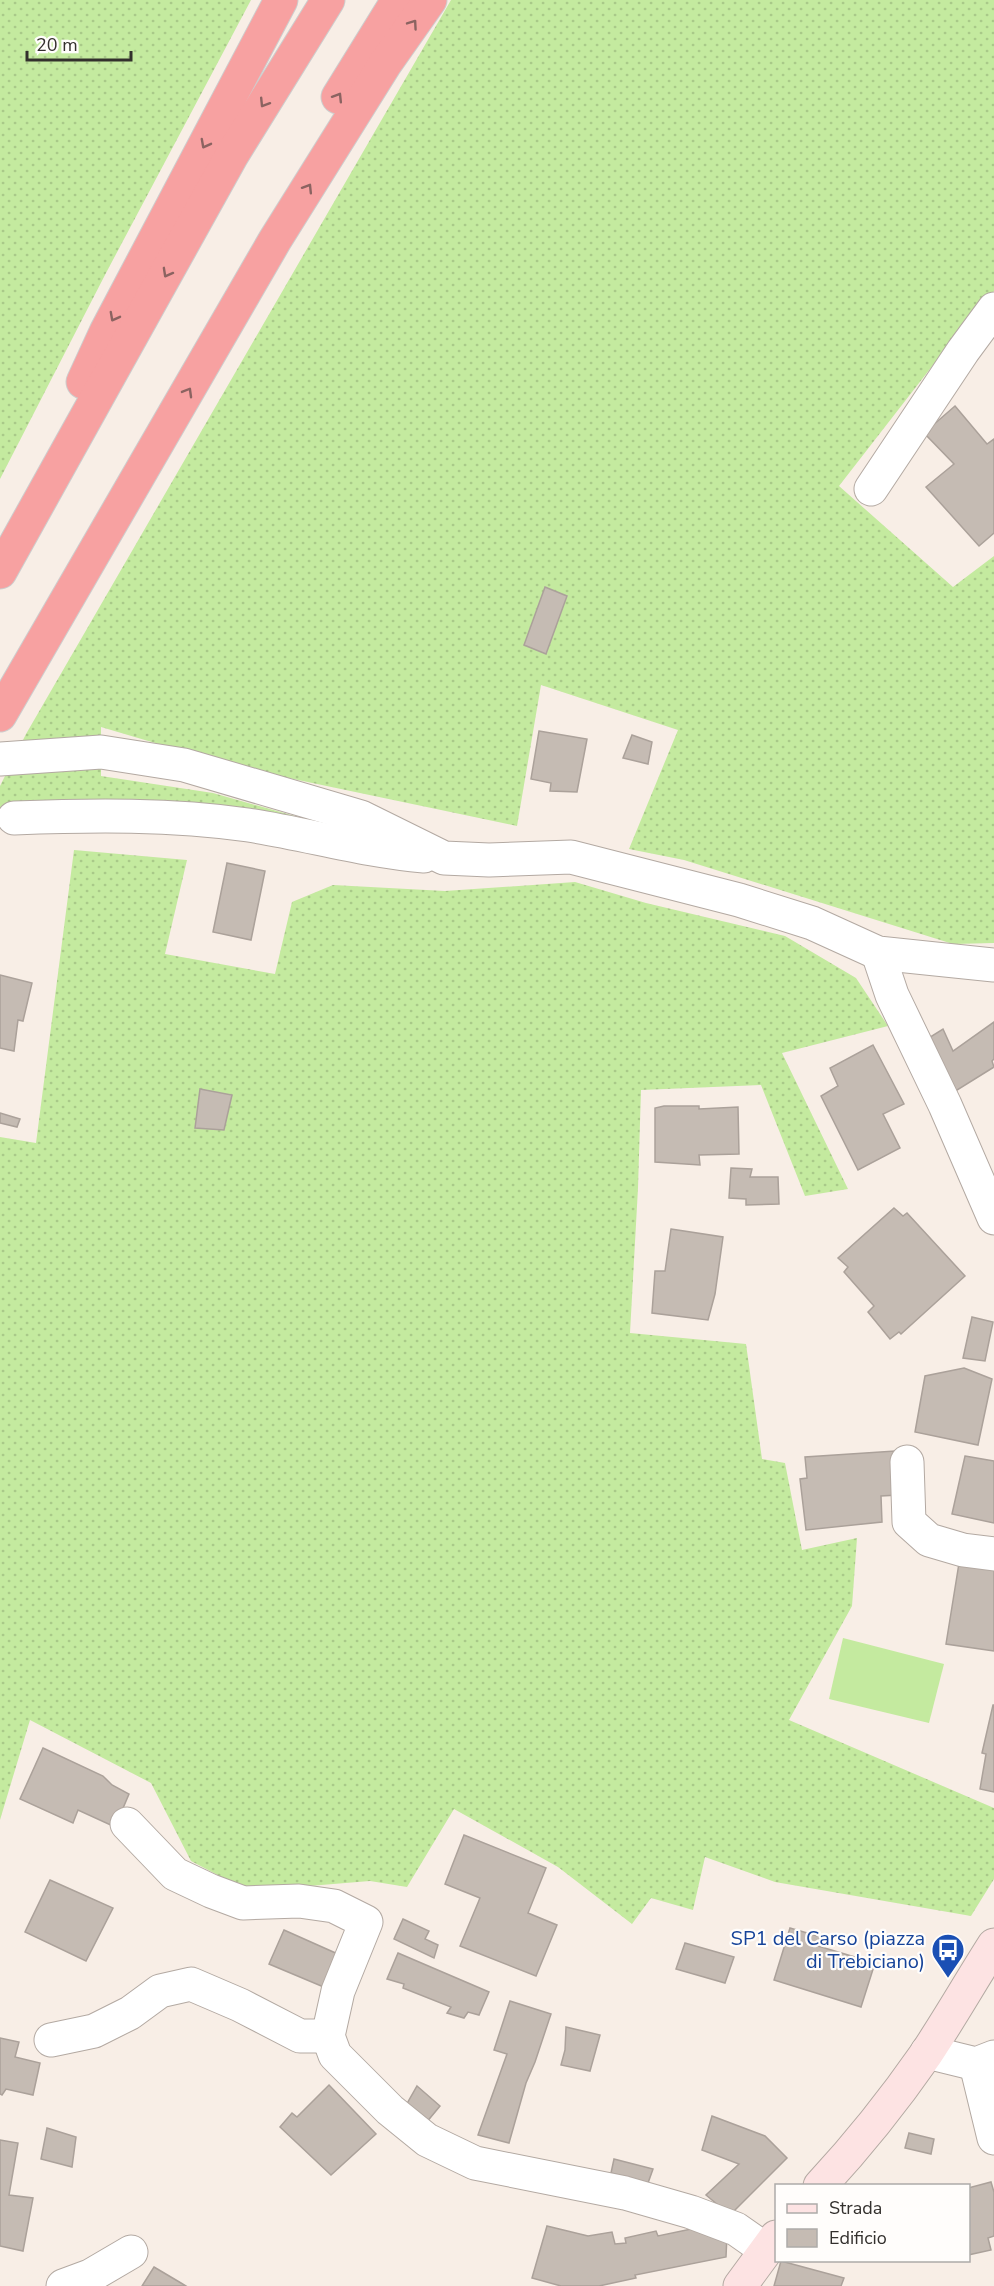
<svg xmlns="http://www.w3.org/2000/svg" width="994" height="2286" viewBox="0 0 994 2286" font-family="'Nunito Sans',sans-serif">
<style>
.grass{fill:url(#grass-dots)}
.garden{fill:#c4ea9f}
.building{fill:#c5bbb3;stroke:#aba19a;stroke-width:1.5}
.lines{fill:none;stroke-linecap:round;stroke-linejoin:round}
.street-casing{stroke:#b3a9a2;stroke-width:35}
.secondary-casing{stroke:#b3a9a2;stroke-width:35}
.highway-casing{stroke:#cecdcd;stroke-width:35}
.street{stroke:#fff;stroke-width:33}
.secondary{stroke:#fde3e3;stroke-width:33}
.highway{stroke:#f7a1a1;stroke-width:33}
.oneway{stroke:#8b6361}
.labels{text-anchor:middle;stroke-width:4.5;stroke-linejoin:round;paint-order:stroke}
.transit-label{font-size:20px;fill:#164399;stroke:#fffdfb;text-anchor:end}
</style>
<defs>
<pattern id="grass-dots" width="8" height="8" patternUnits="userSpaceOnUse" patternTransform="scale(1.5)"><rect width="8" height="8" fill="#c4ea9f"/><path d="M2 2h.1M6 6h.1" fill="none" stroke="#a9c989" stroke-width="1.8" stroke-linecap="round"/></pattern>
</defs>
<rect width="100%" height="100%" fill="#f8eee6"/>
<!-- grass -->
<g class="grass">
<polygon points="0,0 251,0 106,273 0,479"/>
<polygon points="451,0 994,0 994,291 961,329 839,486 953,587 994,556 994,943 953,944 684,860 629,849 678,730 541,685 517,826 236,767 101,727 101,776 213,793 376,839 224,811 82,800 20,803 0,818 0,786 26,734"/>
<polygon points="74,850 187,860 165,954 275,974 292,902 333,885 445,891 575,882 646,903 785,936 856,978 888,1026 782,1053 848,1189 805,1196 761,1085 641,1090 638,1188 630,1333 746,1344 762,1459 785,1463 802,1550 857,1538 852,1606 789,1720 994,1808 994,1879 971,1916 775,1882 705,1857 693,1910 651,1898 632,1924 558,1867 454,1809 407,1887 370,1881 248,1891 191,1861 151,1783 30,1720 0,1820 0,1137 36,1143"/>
</g>
<!-- garden -->
<polygon class="garden" points="843,1638 944,1664 929,1723 829,1699"/>
<!-- building -->
<g class="building">
<polygon points="955,406 987,444 994,439 994,533 979,546 926,487 954,464 924,433"/>
<polygon points="545,587 567,596 546,654 524,645"/>
<polygon points="539,731 587,739 577,792 550,791 551,783 531,779"/>
<polygon points="632,735 652,742 648,764 623,758"/>
<polygon points="227,863 265,871 251,940 213,932"/>
<polygon points="0,975 32,983 23,1021 18,1020 14,1051 0,1048"/>
<polygon points="994,1022 994,1059 992,1061 994,1067 954,1092 927,1039 943,1029 953,1051"/>
<polygon points="873,1045 904,1104 883,1114 900,1148 858,1170 821,1096 838,1086 830,1068"/>
<polygon points="200,1089 232,1095 224,1130 195,1128"/>
<polygon points="664,1106 699,1106 699,1109 738,1107 739,1154 699,1155 700,1165 655,1162 655,1108"/>
<polygon points="0,1113 20,1119 17,1127 0,1123"/>
<polygon points="731,1168 752,1169 750,1177 778,1177 779,1204 746,1205 746,1199 729,1198"/>
<polygon points="894,1208 903,1216 907,1213 965,1276 901,1334 899,1332 890,1339 868,1312 874,1306 844,1272 848,1267 838,1258"/>
<polygon points="671,1229 723,1237 715,1294 708,1320 652,1313 655,1271 665,1271"/>
<polygon points="972,1317 993,1322 985,1361 963,1358"/>
<polygon points="964,1368 992,1379 978,1445 915,1432 925,1376"/>
<polygon points="895,1451 898,1495 881,1496 882,1522 806,1530 800,1479 807,1478 805,1457"/>
<polygon points="965,1456 994,1461 994,1523 952,1514"/>
<polygon points="960,1557 994,1563 994,1651 946,1644"/>
<polygon points="993,1705 994,1705 994,1792 980,1789 986,1754 982,1753"/>
<polygon points="43,1748 103,1776 112,1785 129,1794 115,1827 78,1810 73,1823 20,1799"/>
<polygon points="464,1835 546,1868 528,1913 557,1925 536,1976 460,1946 480,1898 445,1884"/>
<polygon points="50,1880 113,1908 86,1961 25,1932"/>
<polygon points="403,1919 429,1931 425,1939 438,1945 434,1958 394,1939"/>
<polygon points="790,1928 821,1937 818,1946 875,1963 861,2007 774,1980"/>
<polygon points="284,1930 340,1955 326,1988 269,1964"/>
<polygon points="685,1943 734,1957 725,1983 676,1969"/>
<polygon points="398,1953 489,1992 479,2015 468,2012 464,2018 447,2013 451,2007 403,1988 404,1984 387,1979"/>
<polygon points="510,2001 551,2014 535,2062 526,2083 509,2143 478,2135 507,2054 494,2050"/>
<polygon points="566,2027 600,2035 590,2071 561,2065 565,2050"/>
<polygon points="0,2038 19,2042 15,2057 40,2063 33,2095 6,2089 2,2095 0,2094"/>
<polygon points="329,2085 376,2134 331,2175 280,2127 292,2113 297,2117"/>
<polygon points="417,2086 440,2106 426,2123 405,2107"/>
<polygon points="712,2116 765,2136 787,2158 730,2215 706,2195 739,2164 702,2150"/>
<polygon points="47,2128 76,2137 72,2167 41,2159"/>
<polygon points="909,2133 934,2139 931,2154 905,2148"/>
<polygon points="0,2140 18,2143 9,2195 33,2198 23,2251 0,2246"/>
<polygon points="614,2159 653,2169 648,2183 611,2173"/>
<polygon points="991,2182 994,2192 994,2236 988,2238 991,2250 968,2255 968,2188"/>
<polygon points="547,2226 588,2236 612,2232 615,2244 626,2243 625,2238 656,2231 658,2236 696,2228 727,2234 726,2257 635,2275 636,2278 599,2286 561,2286 532,2278"/>
<polygon points="781,2261 844,2278 841,2286 774,2286"/>
<polygon points="154,2267 181,2283 186,2286 142,2286"/>
</g>
<g class="lines">
<!-- street casing -->
<g class="street-casing">
<g id="street">
<polyline points="871,489 963,351 994,309"/>
<polyline points="0,759 101,752 184,765 361,817 444,858 489,860 571,857 739,900 812,923 878,953 994,965"/>
<path d="M 14,818 C 92,815 171,814 248,825 C 307,834 364,851 424,856"/>
<polyline points="878,953 892,995 945,1105 994,1218"/>
<polyline points="907,1462 909,1522 929,1540 963,1550 994,1554"/>
<polyline points="127,1824 175,1874 211,1891 243,1903 299,1901 334,1906 366,1922 338,1991 328,2036 335,2055 390,2110 427,2140 475,2163 625,2193 691,2212 736,2229 766,2250"/>
<polyline points="51,2040 94,2031 130,2013 160,1991 191,1984 240,2005 300,2036 328,2036"/>
<polyline points="927,2052 976,2064 994,2057"/>
<polyline points="976,2064 994,2138"/>
<polyline points="63,2286 90,2276 131,2252"/>
</g>
</g>
<!-- secondary casing -->
<g class="secondary-casing">
<g id="secondary">
<path d="M 820,2186 C 859,2144 894,2100 926,2054 C 950,2018 971,1981 994,1945"/>
<polyline points="740,2286 776,2237"/>
</g>
</g>
<!-- highway casing -->
<g class="highway-casing">
<g id="highway">
<polyline points="338,97 398,0"/>
<polyline points="83,382 106,332 281,0"/>
<polyline points="0,572 232,155 328,0"/>
<polyline points="0,715 275,240 385,64 430,0"/>
</g>
</g>
<!-- street -->
<use href="#street" class="street"/>
<!-- secondary -->
<use href="#secondary" class="secondary"/>
<!-- highway -->
<use href="#highway" class="highway"/>
</g>
<!-- one-way arrows -->
<defs><path id="oneway-chevron" d="M-2-3.5L2.5 0L-2 3.5" fill="none" stroke-width="1.6" stroke-linecap="round" stroke-linejoin="round" transform="scale(1.5)"/></defs>
<g class="oneway">
<use href="#oneway-chevron" transform="translate(413 24) rotate(-55)"/>
<use href="#oneway-chevron" transform="translate(338 97) rotate(-58)"/>
<use href="#oneway-chevron" transform="translate(264 103) rotate(122)"/>
<use href="#oneway-chevron" transform="translate(205 144) rotate(118)"/>
<use href="#oneway-chevron" transform="translate(308 188) rotate(-58)"/>
<use href="#oneway-chevron" transform="translate(167 273) rotate(119)"/>
<use href="#oneway-chevron" transform="translate(114 317) rotate(118)"/>
<use href="#oneway-chevron" transform="translate(188 392) rotate(-60)"/>
</g>
<!-- icons -->
<defs>
<g id="bus-pin" transform="scale(1.725)"><path d="M0 17L-7.5 6A9.5 9.5 0 1 1 7.5 6Z" fill="#1a4fb4" stroke="#fffdfb"/><path d="M-5-6H5V4H4V6H2V4H-2V6H-4V4H-5ZM-3.5-4V0h7V-4ZM-3.5 1.2v1.5H-2V1.2ZM2 1.2v1.5H3.5V1.2Z" fill="#fff"/></g>
</defs>
<g fill-rule="evenodd">
<use href="#bus-pin" x="948" y="1950"/>
</g>
<g class="labels">
<!-- transit labels -->
<g class="transit-label">
<text x="925" y="1945">SP1 del Carso (piazza<tspan x="925" dy="23">di Trebiciano)</tspan></text>
</g>
</g>
<!-- legend -->
<rect x="775" y="2184" width="195" height="78" fill="#fffdfb" stroke="#adaba9" stroke-width="1.5"/>
<rect x="787" y="2204" width="30" height="9" fill="#fde3e3" stroke="#adaba9" stroke-width="1.5"/>
<text x="829" y="2214" font-size="18" fill="#33302d">Strada</text>
<rect x="787" y="2229" width="30" height="18" fill="#c5bbb3" stroke="#adaba9" stroke-width="1.5"/>
<text x="829" y="2244" font-size="18" fill="#33302d">Edificio</text>
<!-- scale -->
<path d="M27 51v9h104v-9" fill="none" stroke="#33302d" stroke-width="3"/>
<text x="36" y="51" font-size="18" fill="#33302d" stroke="#fffdfb" stroke-width="4.5" paint-order="stroke">20 m</text>
</svg>
